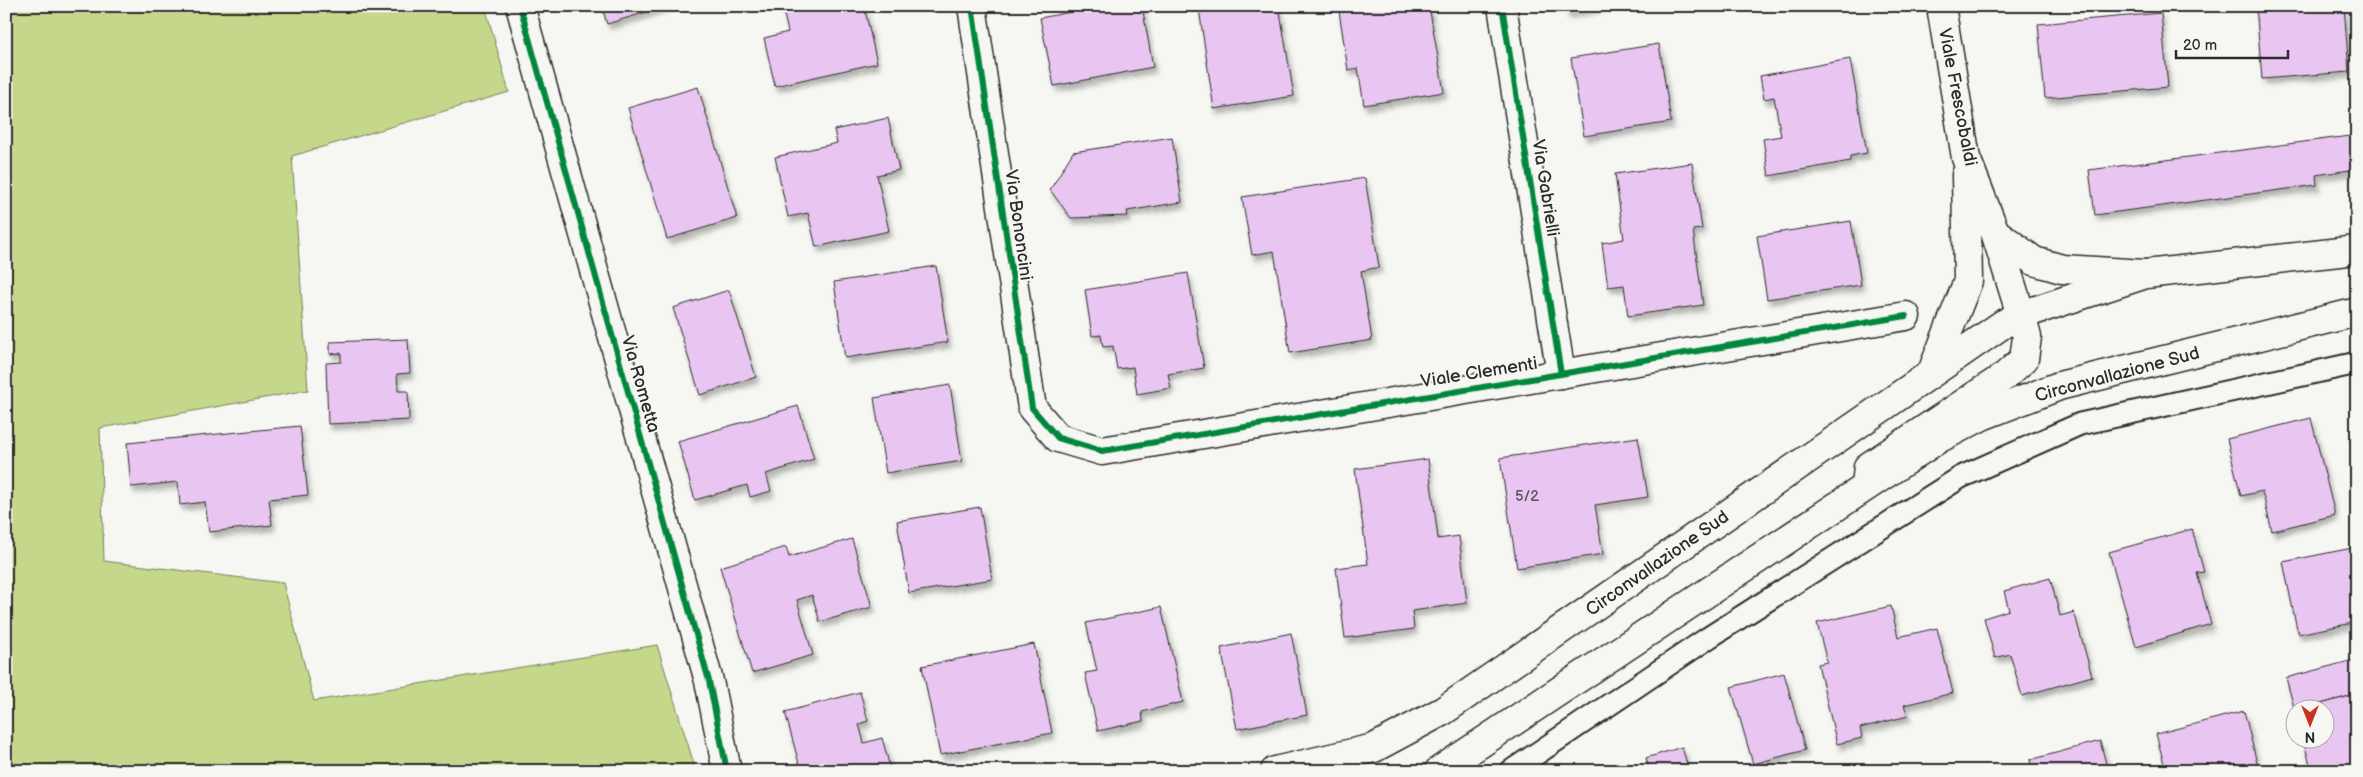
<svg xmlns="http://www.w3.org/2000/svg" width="2363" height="777" viewBox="0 0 2363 777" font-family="'Balsamiq Sans',sans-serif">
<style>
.green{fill:#c4d78b;stroke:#78815b}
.building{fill:#e9c6f1;stroke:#2b2b2b;filter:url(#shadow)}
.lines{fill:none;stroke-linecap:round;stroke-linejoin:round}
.service-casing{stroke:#2b2b2b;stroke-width:25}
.minor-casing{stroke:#2b2b2b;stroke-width:31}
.secondary-casing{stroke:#2b2b2b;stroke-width:31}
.service{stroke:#f6f6f2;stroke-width:21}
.minor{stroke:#f6f6f2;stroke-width:28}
.secondary{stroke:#f6f6f2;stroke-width:28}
.cycleway-casing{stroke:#f6f6f2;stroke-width:9}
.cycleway{stroke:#00873e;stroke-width:6}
.labels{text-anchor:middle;stroke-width:4;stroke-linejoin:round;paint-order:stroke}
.number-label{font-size:15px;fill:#5a525c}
.street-label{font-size:18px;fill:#2b2b2b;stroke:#f6f6f2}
</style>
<defs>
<filter id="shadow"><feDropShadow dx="3" dy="5.5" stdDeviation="2.5" flood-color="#0004"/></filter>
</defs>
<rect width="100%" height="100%" fill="#f6f6f2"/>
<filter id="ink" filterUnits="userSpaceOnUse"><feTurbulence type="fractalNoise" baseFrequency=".02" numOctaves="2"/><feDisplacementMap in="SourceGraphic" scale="10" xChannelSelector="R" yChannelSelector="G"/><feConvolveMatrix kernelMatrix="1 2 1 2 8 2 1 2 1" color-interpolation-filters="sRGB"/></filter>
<g filter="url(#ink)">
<!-- green -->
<polygon class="green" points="6,6 485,6 509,92 292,156 308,390 100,428 104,561 283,583 314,701 657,645 694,764 694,771 6,771"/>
<!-- building -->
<g class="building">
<polygon points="602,6 663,6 663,7 607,24"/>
<polygon points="782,6 864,6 877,63 775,86 764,38 788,32"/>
<polygon points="1101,6 1142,6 1153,67 1054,86 1040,18"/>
<polygon points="1215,6 1279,6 1294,96 1214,109 1199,9"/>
<polygon points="1369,6 1429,6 1444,92 1364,105 1358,68 1348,70 1339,11"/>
<polygon points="1565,6 1601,6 1566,13"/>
<polygon points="2256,6 2344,6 2349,72 2262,79"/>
<polygon points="2161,13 2168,87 2045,98 2038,24"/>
<polygon points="1659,44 1671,122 1584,136 1571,58"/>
<polygon points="1850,59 1867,153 1850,156 1850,161 1769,176 1763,139 1781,136 1774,97 1764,99 1760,76"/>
<polygon points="698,87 737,218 667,239 628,108"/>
<polygon points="888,118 899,170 877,175 889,231 816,247 808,213 788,217 775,157 837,143 834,130"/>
<polygon points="2357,135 2357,169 2316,175 2317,185 2095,215 2089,170"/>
<polygon points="1172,137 1182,202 1127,211 1128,216 1071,218 1050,190 1073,152"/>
<polygon points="1692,163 1702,229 1693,230 1703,305 1628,316 1624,285 1608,287 1602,243 1624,239 1615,174"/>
<polygon points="1365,178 1379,267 1361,271 1372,340 1290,353 1274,251 1252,255 1242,197"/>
<polygon points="1851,221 1861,285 1767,299 1757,236"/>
<polygon points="936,266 948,342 845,358 834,282"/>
<polygon points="1188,273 1204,368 1168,374 1171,388 1137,394 1133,367 1117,369 1113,346 1103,347 1101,335 1092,336 1085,290"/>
<polygon points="729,290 756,377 700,395 673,308"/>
<polygon points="408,339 410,373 397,374 398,391 408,391 409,420 328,424 326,363 341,362 341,353 330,354 330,342"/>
<polygon points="950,385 962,461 886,473 874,398"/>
<polygon points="798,406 814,459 766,474 771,491 750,497 747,485 695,500 678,441"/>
<polygon points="2311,418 2335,515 2272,531 2262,491 2241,496 2227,439"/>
<polygon points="300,426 308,495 269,499 272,525 209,532 205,502 180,505 178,482 131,487 127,443"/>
<polygon points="1638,437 1648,497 1595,505 1603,554 1517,568 1500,458"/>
<polygon points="1428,459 1438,539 1459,536 1467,603 1412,611 1414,629 1345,638 1336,568 1368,564 1355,469"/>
<polygon points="980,507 992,579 909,593 897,521"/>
<polygon points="2192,529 2204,572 2197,573 2211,624 2136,647 2109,552"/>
<polygon points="852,539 872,607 820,622 812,595 797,600 813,655 752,673 720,567 786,547 789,557"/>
<polygon points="2357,547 2357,622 2298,634 2283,562"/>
<polygon points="2050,578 2060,616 2074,612 2092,676 2022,696 2010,654 1995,658 1984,618 2009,610 2004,591"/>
<polygon points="1891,606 1898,637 1937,628 1953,693 1904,705 1908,716 1860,728 1862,738 1837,744 1818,664 1827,662 1817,623"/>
<polygon points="1161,607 1183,702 1142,712 1143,721 1098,731 1085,673 1097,671 1086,623"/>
<polygon points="1291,633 1307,715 1237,729 1221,648"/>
<polygon points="1034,644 1052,733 940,755 922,666"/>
<polygon points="2357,659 2357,694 2295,711 2286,678"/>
<polygon points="1784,673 1805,750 1753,764 1731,687"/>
<polygon points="860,692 868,721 859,724 864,743 882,738 891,771 801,771 785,712"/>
<polygon points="2357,694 2357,771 2312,771 2303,740 2326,740 2326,710 2299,710"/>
<polygon points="2244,711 2259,771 2166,771 2156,734"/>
<polygon points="2100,741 2108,771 2033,771 2030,760"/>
<polygon points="1682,747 1689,771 1644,771 1649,769 1646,758"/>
</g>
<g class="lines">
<!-- service casing -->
<g class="service-casing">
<polyline id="service" points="1511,771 1708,638 1961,477 2080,424 2357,363"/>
</g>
<!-- minor casing -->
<g class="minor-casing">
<g id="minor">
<polyline points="520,6 709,681 727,771"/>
<polyline points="972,6 1032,408 1058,438 1102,451 1906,316"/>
<polyline points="1502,6 1561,374"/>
<polyline points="1995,232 2034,261 2062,269 2145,274"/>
<polyline points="1932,372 1968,281 1966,175"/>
<polyline points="1866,486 1868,467 2005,376 2024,359 2027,337 2021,315 1995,232 1966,158 1941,6"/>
</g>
</g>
<!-- secondary casing -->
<g class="secondary-casing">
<g id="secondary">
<polyline points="1275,771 1374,748 1443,711 2003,324 2021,315 2146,274 2357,250"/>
<polyline points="1439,771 1938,439 1982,416 2059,386 2357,312"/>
</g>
</g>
<!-- service -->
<use href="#service" class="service"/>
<!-- minor -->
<use href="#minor" class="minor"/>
<!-- secondary -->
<use href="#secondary" class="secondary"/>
<!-- cycleway casing -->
<g class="cycleway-casing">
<g id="cycleway">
<polyline points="520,6 709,681 727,771"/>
<polyline points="972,6 1032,408 1058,438 1102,451 1906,316"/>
<polyline points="1502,6 1561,374"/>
</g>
</g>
<!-- cycleway -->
<use href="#cycleway" class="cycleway"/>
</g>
</g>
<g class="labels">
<!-- number labels -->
<g class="number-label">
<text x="1527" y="501">5/2</text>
</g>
<!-- street labels -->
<g class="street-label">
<text transform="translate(1958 97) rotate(79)" y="6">Viale Frescobaldi</text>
<text transform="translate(1546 188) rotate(81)" y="6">Via Gabrielli</text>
<text transform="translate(1019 225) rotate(82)" y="6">Via Bononcini</text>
<text transform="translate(1479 372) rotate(-9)" y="6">Viale Clementi</text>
<text transform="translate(2117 374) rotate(-15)" y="6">Circonvallazione Sud</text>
<text transform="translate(641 384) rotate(74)" y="6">Via Rometta</text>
<text transform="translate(1657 563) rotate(-35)" y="6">Circonvallazione Sud</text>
</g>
</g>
<!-- margin -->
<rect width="2363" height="777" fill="none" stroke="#f6f6f2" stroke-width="25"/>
<rect x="12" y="12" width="2338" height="752" fill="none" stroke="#2b2b2b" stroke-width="2" filter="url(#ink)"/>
<!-- north arrow -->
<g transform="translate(2310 724) rotate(180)"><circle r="24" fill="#f6f6f2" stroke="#a5a5a2"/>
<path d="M0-4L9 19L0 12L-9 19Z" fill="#c8321e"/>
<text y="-8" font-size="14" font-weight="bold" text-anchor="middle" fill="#2b2b2b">N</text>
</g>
<!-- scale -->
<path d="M2176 50v8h112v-8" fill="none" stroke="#2b2b2b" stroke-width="2.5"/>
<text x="2183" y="50" font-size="15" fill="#2b2b2b" stroke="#f6f6f2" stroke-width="4" paint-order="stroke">20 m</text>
</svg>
